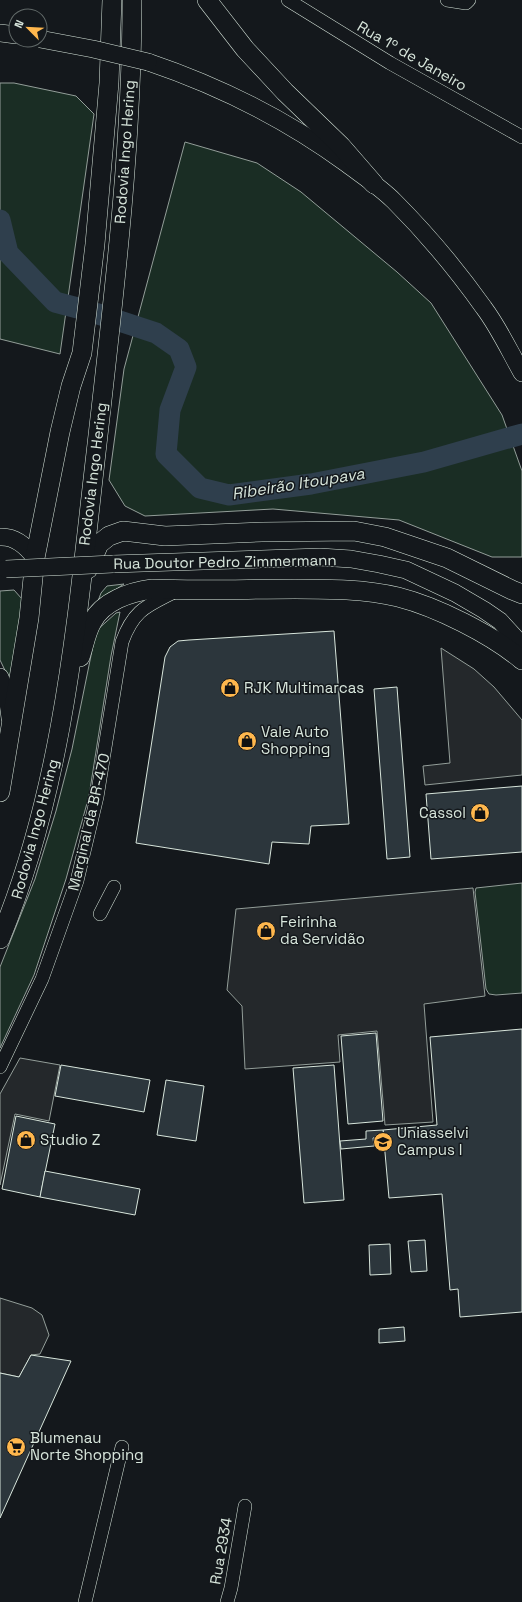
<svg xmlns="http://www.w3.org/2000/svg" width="522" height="1602" viewBox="0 0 522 1602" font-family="'Space Grotesk',sans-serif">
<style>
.green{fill:#1a2d24;stroke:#939e99}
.parking{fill:#24282b;stroke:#939e99}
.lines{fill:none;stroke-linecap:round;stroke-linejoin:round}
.river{stroke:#2f3f4d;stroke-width:21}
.building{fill:#2c363c;stroke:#d8e6dc}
.minor-casing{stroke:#d8e6dc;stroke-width:14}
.major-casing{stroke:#d8e6dc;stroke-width:18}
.highway-casing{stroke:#d8e6dc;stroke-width:20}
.minor{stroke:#14181c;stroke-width:13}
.major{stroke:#14181c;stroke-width:17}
.highway{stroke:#14181c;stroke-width:19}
.major-bridge-casing{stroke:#d8e6dc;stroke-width:18;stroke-linecap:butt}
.major-bridge{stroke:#14181c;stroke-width:17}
.labels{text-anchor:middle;stroke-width:3;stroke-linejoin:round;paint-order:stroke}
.street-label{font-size:15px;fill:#d8e6dc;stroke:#14181c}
.poi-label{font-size:15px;fill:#d8e6dc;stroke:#14181c;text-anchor:start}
.water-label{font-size:16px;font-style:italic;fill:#d8e6dc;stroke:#14181c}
</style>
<rect width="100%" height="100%" fill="#14181c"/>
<!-- green -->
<g class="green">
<polygon points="0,83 14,83 76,96 94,114 60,354 0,339"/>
<polygon points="185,142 257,163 301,192 397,272 431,303 502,415 522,471 522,557 492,557 399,520 273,509 145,516 125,506 109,480 124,369"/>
<polygon points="124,584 98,601 101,593 107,586"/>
<polygon points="14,590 22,599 13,687 0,660 0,591"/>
<polygon points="120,612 111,656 89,796 66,879 34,975 0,1048 0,967 35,879 56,811 72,749 96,631 116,613"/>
<polygon points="522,883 522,993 496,995 489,994 486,989 475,892 476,888"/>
</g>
<!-- parking -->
<g class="parking">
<polygon points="441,648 474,669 494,687 522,720 522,775 425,785 423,766 450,763"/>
<polygon points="473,888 485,996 424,1004 433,1122 385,1125 377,1031 338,1035 340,1062 245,1069 242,1006 227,990 236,909"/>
<polygon points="20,1058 60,1065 49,1121 15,1114 0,1185 0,1094"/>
<polygon points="0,1298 32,1308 42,1315 49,1335 40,1354 31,1355 19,1377 0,1373"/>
</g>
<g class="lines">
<!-- river -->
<polyline class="river" points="0,220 8,253 55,302 89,311 156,333 179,349 186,367 170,410 166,454 200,488 229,495 311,484 424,462 522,434"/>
</g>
<!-- building -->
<g class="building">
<polygon points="334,631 349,824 311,826 309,844 272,842 269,864 136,843 165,657 170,647 178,641 189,640"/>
<polygon points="397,687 410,857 387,859 374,689"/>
<polygon points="522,786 522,852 431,859 426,794"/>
<polygon points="522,1029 522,1312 460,1317 458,1289 450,1290 442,1194 389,1198 383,1130 437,1125 430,1037"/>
<polygon points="376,1033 383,1121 348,1124 341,1036"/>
<polygon points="61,1065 150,1080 144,1112 55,1096"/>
<polygon points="334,1065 344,1200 304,1203 293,1068"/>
<polygon points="166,1080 204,1086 196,1141 157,1135"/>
<polygon points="16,1116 55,1124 40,1197 2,1189"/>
<polygon points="383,1130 384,1137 373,1138 374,1146 341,1149 340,1141 366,1139 366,1131"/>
<polygon points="45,1171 140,1189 135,1215 40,1197"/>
<polygon points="425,1240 427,1271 411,1272 408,1241"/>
<polygon points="390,1244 391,1274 370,1275 369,1245"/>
<polygon points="404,1327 405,1341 379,1343 379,1329"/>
<polygon points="31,1355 71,1361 0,1518 0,1373 19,1377"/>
</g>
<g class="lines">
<!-- minor casing -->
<g class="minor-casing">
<g id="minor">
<polyline points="288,0 390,63 522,137"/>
<polyline points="447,0 466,3 469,0"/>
<polyline points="100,914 114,887"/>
<path d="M 0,1067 L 42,979 L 77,881 L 97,797 L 122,642 C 134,609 147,606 176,591"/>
<polyline points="85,1602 122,1447"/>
<polyline points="227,1602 231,1588 245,1506"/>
</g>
</g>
<!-- major casing -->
<g class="major-casing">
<g id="major">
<polyline points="0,33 16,35"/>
<path d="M 148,62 C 219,86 287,120 347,164 C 363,176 380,187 394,201 C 427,234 457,270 484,308 C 499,328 510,352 522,373"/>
<path d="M 0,537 C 16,536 27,547 35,558"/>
<polyline points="113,564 320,557 351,559 379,564 406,570 455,593 484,610 500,621 522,645"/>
<polyline points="0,677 7,695 10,718"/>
</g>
</g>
<!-- highway casing -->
<g class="highway-casing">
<g id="highway">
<polyline points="207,0 245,49 285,92 341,146 374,184"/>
<polyline points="88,569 99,544 109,536 123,531 165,536 262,532 354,531 385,537 447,558 512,590 522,594"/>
<path d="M 80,657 C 84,646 86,632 92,622 C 103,601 130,592 152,589 C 200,591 248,589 295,589 C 329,589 365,589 398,597 C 437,607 491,634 522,660"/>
<polyline points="0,792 29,618 35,558 60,432 71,386 82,353 95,244 109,83 112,0"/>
<path d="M 0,939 C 64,785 77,617 96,453 C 113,302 132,151 132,0"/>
</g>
</g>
<!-- minor -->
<use href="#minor" class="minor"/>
<!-- major -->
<use href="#major" class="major"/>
<!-- highway -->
<use href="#highway" class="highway"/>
<!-- major-bridge casing -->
<g class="major-bridge-casing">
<g id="major-bridge">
<polyline points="40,39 93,49 148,62"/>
<polyline points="6,569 113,564"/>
</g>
</g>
<!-- major-bridge -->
<use href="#major-bridge" class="major-bridge"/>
</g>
<!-- icons -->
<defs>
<g id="shop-disc" transform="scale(1)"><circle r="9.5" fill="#ffb74d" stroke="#14181c"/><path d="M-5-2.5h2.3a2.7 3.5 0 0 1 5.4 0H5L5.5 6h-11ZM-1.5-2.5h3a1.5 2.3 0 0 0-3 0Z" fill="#111"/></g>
<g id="university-disc" transform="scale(1)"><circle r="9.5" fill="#ffb74d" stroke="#14181c"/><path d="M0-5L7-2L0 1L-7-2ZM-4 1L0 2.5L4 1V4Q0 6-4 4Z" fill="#111"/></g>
<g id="supermarket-disc" transform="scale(1)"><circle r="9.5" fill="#ffb74d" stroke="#14181c"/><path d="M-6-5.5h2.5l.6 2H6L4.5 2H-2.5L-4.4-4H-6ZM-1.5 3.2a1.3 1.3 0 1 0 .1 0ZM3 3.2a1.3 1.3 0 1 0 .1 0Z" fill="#111"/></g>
</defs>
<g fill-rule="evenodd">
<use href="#shop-disc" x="230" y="688"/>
<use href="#shop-disc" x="247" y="741"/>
<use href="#shop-disc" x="480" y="813"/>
<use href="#shop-disc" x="266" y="931"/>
<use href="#shop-disc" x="26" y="1140"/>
<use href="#university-disc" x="383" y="1142"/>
<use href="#supermarket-disc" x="16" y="1447"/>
</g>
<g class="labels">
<!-- street labels -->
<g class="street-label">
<text transform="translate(412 56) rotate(30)" y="5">Rua 1º de Janeiro</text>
<text transform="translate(125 152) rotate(-86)" y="5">Rodovia Ingo Hering</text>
<text transform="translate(93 474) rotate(-83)" y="5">Rodovia Ingo Hering</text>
<text transform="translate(225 562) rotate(-1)" y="5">Rua Doutor Pedro Zimmermann</text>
<text transform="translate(89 822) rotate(-77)" y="5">Marginal da BR-470</text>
<text transform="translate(35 829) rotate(-75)" y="5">Rodovia Ingo Hering</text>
<text transform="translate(221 1551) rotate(-80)" y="5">Rua 2934</text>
</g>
<!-- poi labels -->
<g class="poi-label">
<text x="244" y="693">RJK Multimarcas</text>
<text x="261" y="737">Vale Auto<tspan x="261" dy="17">Shopping</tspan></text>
<text x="466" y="818" text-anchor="end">Cassol</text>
<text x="280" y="927">Feirinha<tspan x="280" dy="17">da Servidão</tspan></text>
<text x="397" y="1138">Uniasselvi<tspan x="397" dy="17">Campus I</tspan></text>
<text x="40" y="1145">Studio Z</text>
<text x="30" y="1443">Blumenau<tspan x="30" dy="17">Norte Shopping</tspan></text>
</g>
<!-- water labels -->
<g class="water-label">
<text transform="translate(298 483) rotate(-9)" y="6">Ribeirão Itoupava</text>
</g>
</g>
<!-- north arrow -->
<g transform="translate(28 28) rotate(294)"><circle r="19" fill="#14181c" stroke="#626a69"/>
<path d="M0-3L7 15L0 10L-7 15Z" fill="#ffb74d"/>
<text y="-6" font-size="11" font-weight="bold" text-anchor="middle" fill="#d8e6dc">N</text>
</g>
</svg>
